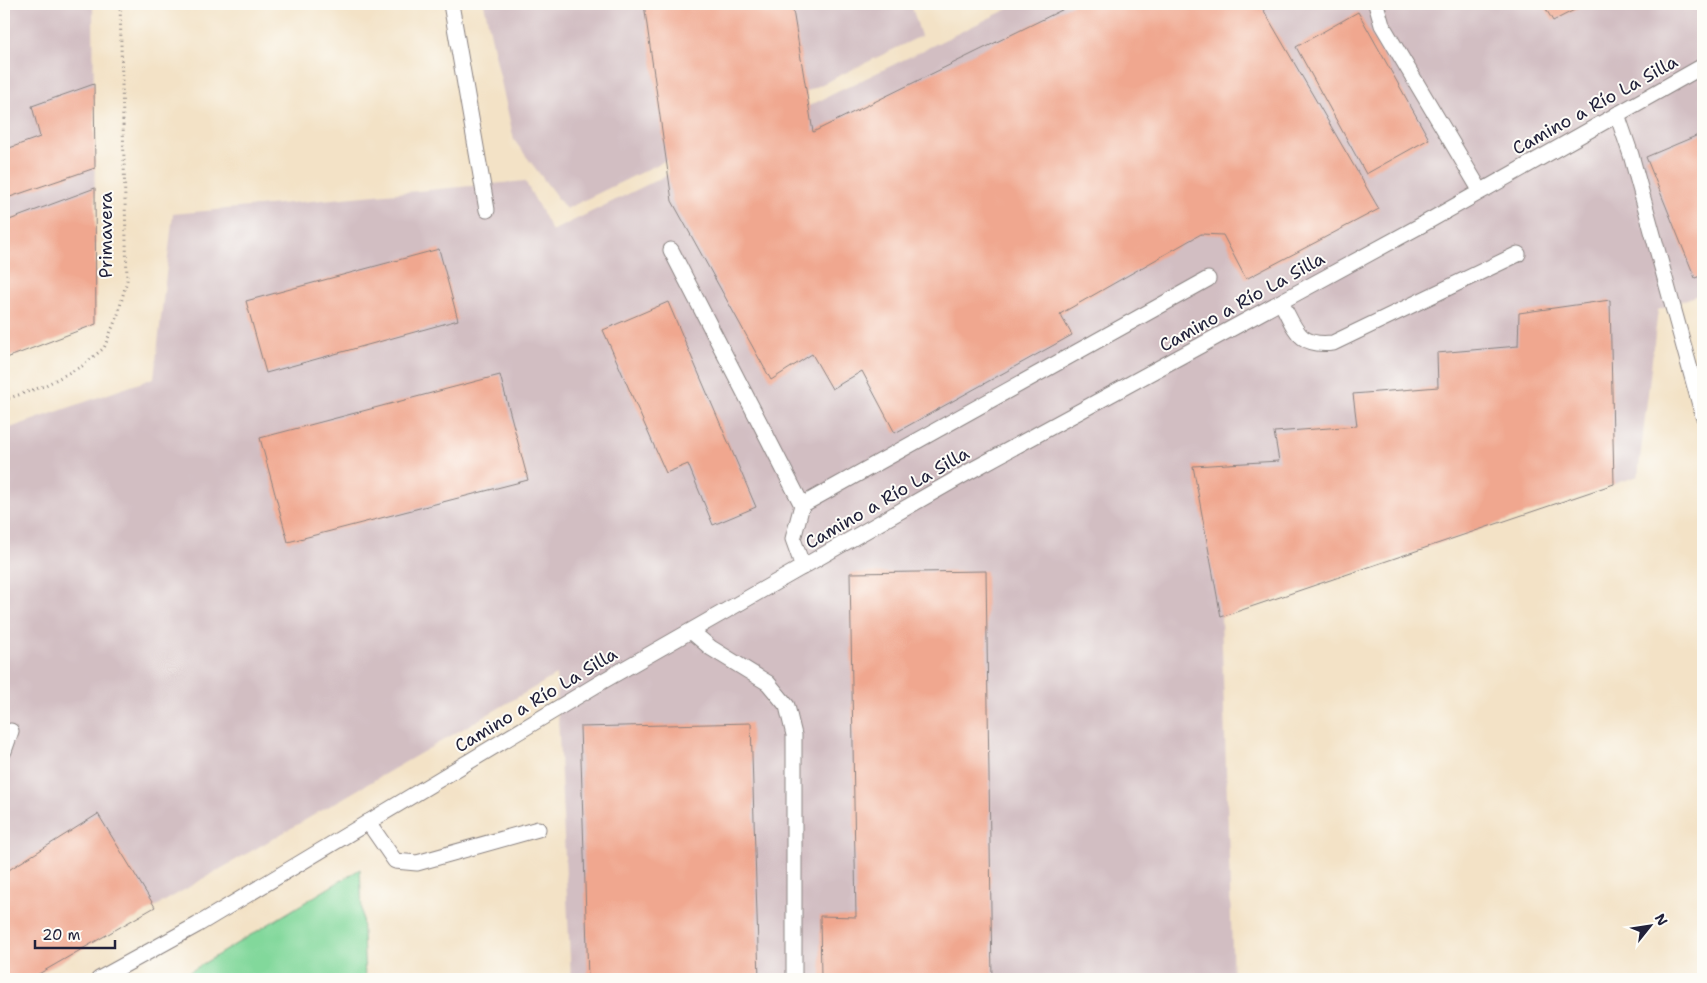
<svg xmlns="http://www.w3.org/2000/svg" width="1707" height="983" viewBox="0 0 1707 983" font-family="'Shantell Sans',sans-serif">
<style>
.industrial{fill:#d2bec2}
.green{fill:#82d89b;stroke:#527d6b}
.building{fill:#f0a78f}
.lines{fill:none;stroke-linecap:round;stroke-linejoin:round}
.service-casing{stroke:#8a8280;stroke-width:17}
.path{stroke:#8a8280;stroke-width:3;stroke-dasharray:1 4;stroke-linecap:butt}
.service{stroke:#fff;stroke-width:15}
.labels{text-anchor:middle;stroke-width:4;stroke-linejoin:round;paint-order:stroke}
.street-label{font-size:18px;fill:#22223b;stroke:#fdfcf7}
</style>
<rect width="100%" height="100%" fill="#fdfcf7"/>
<filter id="ink" filterUnits="userSpaceOnUse"><feTurbulence type="fractalNoise" baseFrequency=".02" numOctaves="2"/><feDisplacementMap in="SourceGraphic" scale="10" xChannelSelector="R" yChannelSelector="G"/><feConvolveMatrix kernelMatrix="1 2 1 2 8 2 1 2 1" color-interpolation-filters="sRGB"/></filter>
<filter id="wash" filterUnits="userSpaceOnUse"><feTurbulence type="fractalNoise" baseFrequency=".0096" numOctaves="4" result="noise"/><feDisplacementMap in="SourceGraphic" scale="20" xChannelSelector="R" yChannelSelector="G"/><feGaussianBlur stdDeviation="1.12" result="paint"/><feColorMatrix in="noise" values="0 0 0 0 0 0 0 0 0 0 0 0 0 0 0 0 0 1.4 0 .05"/><feComposite in="paint" operator="in"/></filter>
<g filter="url(#wash)">
<rect width="100%" height="100%" fill="#f3e2c6"/>
<!-- industrial -->
<g class="industrial">
<polygon points="4,4 93,4 96,324 4,359"/>
<polygon points="484,4 911,4 921,36 566,209 514,140"/>
<polygon points="1018,4 1703,4 1703,293 1658,310 1638,476 1221,617 1233,979 571,979 556,675 30,979 4,979 4,430 154,378 173,214 525,181 552,231"/>
</g>
<!-- green -->
<polygon class="green" points="360,869 365,979 178,979"/>
<g id="blocks">
<!-- building -->
<g class="building">
<polygon points="644,4 792,4 813,132 1074,4 1260,4 1379,209 1246,279 1223,235 1201,234 1060,314 1072,335 895,433 862,371 832,389 812,354 771,380 672,201"/>
<polygon points="1543,4 1586,4 1553,21"/>
<polygon points="1358,12 1429,139 1366,174 1296,47"/>
<polygon points="94,84 95,168 4,199 4,150 40,137 32,106"/>
<polygon points="1703,133 1703,275 1695,278 1646,157"/>
<polygon points="95,188 96,324 4,359 4,222"/>
<polygon points="439,249 458,320 266,373 246,301"/>
<polygon points="1610,300 1614,484 1221,617 1193,466 1279,461 1274,432 1357,426 1353,394 1438,387 1437,353 1518,346 1519,313"/>
<polygon points="668,302 756,507 713,525 688,464 666,473 603,330"/>
<polygon points="500,375 528,480 288,542 260,438"/>
<polygon points="986,571 992,979 821,979 820,916 856,917 850,573"/>
<polygon points="751,723 759,979 588,979 580,727"/>
<polygon points="98,814 155,907 30,979 4,979 4,873"/>
</g>
</g>
</g>
<g filter="url(#ink)">
<use href="#blocks" fill-opacity="0" stroke="#8a8280" stroke-width="1"/>
<g class="lines">
<!-- service casing -->
<g class="service-casing">
<g id="service">
<polyline points="451,4 487,210"/>
<polyline points="1376,4 1382,25 1480,190"/>
<polyline points="1617,114 1631,155 1703,416"/>
<polyline points="671,250 802,505"/>
<path d="M 1281,302 C 1296,330 1298,347 1333,343 L 1518,254"/>
<polyline points="803,567 793,539 802,505 1208,279"/>
<polyline points="691,631 711,648 768,683 787,706 794,735 794,979"/>
<polyline points="4,751 11,731"/>
<polyline points="368,822 395,861 417,863 538,829"/>
<polyline points="99,979 197,925 603,681 972,470 1418,227 1703,66"/>
</g>
</g>
<!-- path -->
<polyline class="path" points="4,400 44,386 82,366 104,348 118,314 127,280 120,4"/>
<!-- service -->
<use href="#service" class="service"/>
</g>
</g>
<g class="labels">
<!-- street labels -->
<g class="street-label">
<text transform="translate(1595 105) rotate(-29)" y="6">Camino a Río La Silla</text>
<text transform="translate(106 235) rotate(-90)" y="6">Primavera</text>
<text transform="translate(1242 302) rotate(-29)" y="6">Camino a Río La Silla</text>
<text transform="translate(887 498) rotate(-30)" y="6">Camino a Río La Silla</text>
<text transform="translate(536 700) rotate(-31)" y="6">Camino a Río La Silla</text>
</g>
</g>
<!-- margin -->
<rect width="1707" height="983" fill="none" stroke="#fdfcf7" stroke-width="20"/>
<!-- north arrow -->
<g transform="translate(1650 926) rotate(60)" stroke="#fdfcf7" stroke-width="4" paint-order="stroke">
<path d="M0-4L9 19L0 12L-9 19Z" fill="#22223b"/>
<text y="-8" font-size="14" font-weight="bold" text-anchor="middle" fill="#22223b">N</text>
</g>
<!-- scale -->
<path d="M35 940v8h80v-8" fill="none" stroke="#22223b" stroke-width="2.5"/>
<text x="42" y="940" font-size="15" fill="#22223b" stroke="#fdfcf7" stroke-width="4" paint-order="stroke">20 m</text>
</svg>
